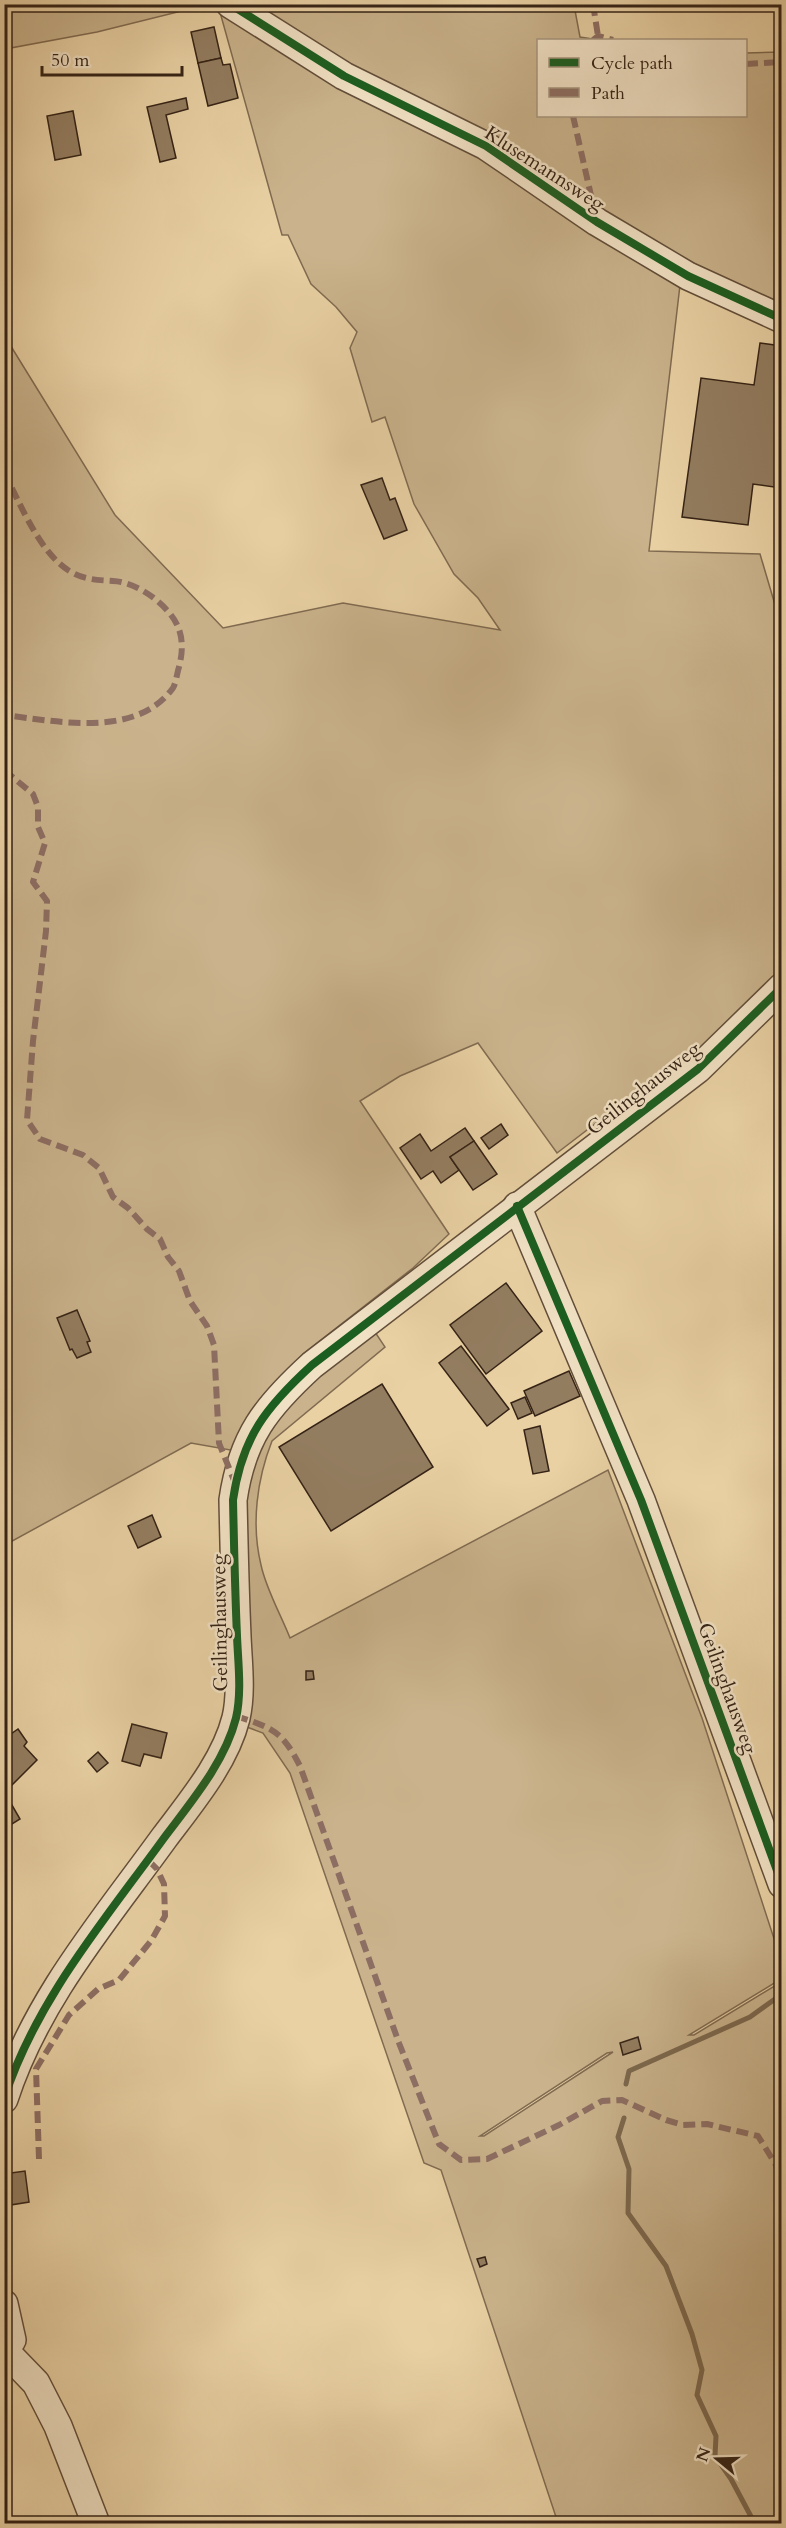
<svg xmlns="http://www.w3.org/2000/svg" width="786" height="2528" viewBox="0 0 786 2528" font-family="Cardo,serif">
<style>
.green{fill:#cab38c;stroke:#806b51;stroke-width:1.5;fill-rule:evenodd}
.lines{fill:none;stroke-linecap:round;stroke-linejoin:round}
.stream{stroke:#7c684e;stroke-width:5}
.building{fill:#937d60;stroke:#352316;stroke-width:1.5}
.minor-casing{stroke:#624e3a;stroke-width:30}
.minor{stroke:#f1e1c4;stroke-width:27}
.quiet{stroke:#8d6e63;stroke-width:6;stroke-dasharray:12 6;stroke-linecap:butt}
.cycleway-casing{stroke:#f1e1c4;stroke-width:11}
.cycleway{stroke:#1b5e20;stroke-width:8}
.labels{text-anchor:middle;stroke-width:5;stroke-linejoin:round;paint-order:stroke}
.street-label{font-size:20px;fill:#352316;stroke:#f1e1c4}
</style>
<rect width="100%" height="100%" fill="#e9d1a4"/>
<filter id="stains"><feTurbulence type="fractalNoise" baseFrequency=".00333" numOctaves="4"/><feColorMatrix values="0 0 0 0 .2 0 0 0 0 .09 0 0 0 0 .02 0 0 0 .5 -.17"/></filter>
<radialGradient id="worn" r=".72"><stop offset=".6" stop-color="#630" stop-opacity="0"/><stop offset="1" stop-color="#630" stop-opacity=".3"/></radialGradient>
<!-- green -->
<g class="green">
<polygon points="5,4 206,4 206,5 97,32 5,49"/>
<polygon points="218,5 574,5 580,37 599,40 538,40 538,116 746,116 746,53 781,52 781,310 682,268 649,551 760,554 781,625 781,984 614,1129 608,1114 557,1153 478,1043 400,1076 360,1101 449,1234 413,1268 303,1354 272,1387 236,1451 191,1443 5,1545 4,335 115,515 223,628 343,603 500,630 478,598 454,574 414,504 385,417 372,422 350,348 357,332 336,307 311,284 288,235 282,235"/>
<path d="M 371,1326 L 385,1347 L 272,1441 C 257,1479 251,1524 261,1565 C 266,1589 281,1615 290,1638 L 608,1470 L 702,1718 L 781,1960 L 781,1979 L 689,2035 L 694,2035 L 781,1982 L 781,2523 L 558,2523 L 441,2170 L 424,2163 L 290,1773 L 263,1733 L 244,1726 L 239,1501 L 262,1422 ZM 613,2052 L 484,2136 L 480,2136 L 607,2053 Z"/>
</g>
<g class="lines">
<!-- stream -->
<g class="stream">
<polyline points="626,2084 629,2071 750,2017 782,1994"/>
<polyline points="624,2118 618,2137 629,2169 628,2213 666,2266 692,2334 702,2370 697,2395 716,2436 715,2456 731,2479 755,2524"/>
</g>
</g>
<!-- building -->
<g class="building">
<polygon points="214,27 221,58 198,63 191,32"/>
<polygon points="221,58 223,65 230,64 238,98 208,106 198,63"/>
<polygon points="186,98 188,109 166,115 176,158 160,162 147,107"/>
<polygon points="73,111 81,155 55,160 47,116"/>
<polygon points="760,343 782,346 781,488 753,484 748,525 682,517 701,378 754,385"/>
<polygon points="382,478 390,500 395,498 407,530 384,539 361,485"/>
<polygon points="501,1124 508,1135 489,1149 481,1138"/>
<polygon points="465,1128 474,1141 450,1157 459,1170 441,1183 433,1171 421,1179 400,1148 420,1134 431,1151"/>
<polygon points="474,1141 497,1174 473,1190 450,1157"/>
<polygon points="506,1283 542,1331 486,1374 450,1325"/>
<polygon points="77,1310 90,1341 87,1342 91,1352 77,1358 72,1349 70,1350 57,1318"/>
<polygon points="461,1346 509,1409 487,1426 439,1363"/>
<polygon points="569,1371 580,1396 535,1416 524,1391"/>
<polygon points="382,1384 433,1467 331,1531 279,1447"/>
<polygon points="525,1397 532,1413 518,1419 511,1403"/>
<polygon points="540,1426 549,1471 533,1474 524,1430"/>
<polygon points="152,1515 161,1537 138,1548 128,1526"/>
<polygon points="306,1671 313,1671 314,1679 306,1680"/>
<polygon points="132,1724 167,1733 161,1758 144,1754 140,1766 122,1761"/>
<polygon points="18,1729 27,1742 24,1746 37,1760 12,1785 4,1778 4,1762 7,1760 4,1757 4,1739"/>
<polygon points="98,1752 108,1763 97,1772 88,1761"/>
<polygon points="9,1800 20,1819 4,1829 4,1802"/>
<polygon points="638,2037 641,2049 623,2055 620,2043"/>
<polygon points="25,2171 29,2202 4,2206 4,2174"/>
<polygon points="485,2257 487,2264 480,2267 477,2259"/>
</g>
<g class="lines">
<!-- minor casing -->
<g class="minor-casing">
<g id="minor">
<polyline points="230,4 344,76 486,146 597,222 688,276 782,319"/>
<polyline points="517,1206 641,1500 782,1884"/>
<path d="M 4,2099 C 36,2000 104,1921 164,1838 C 191,1802 225,1762 236,1718 C 242,1692 238,1662 237,1636 C 235,1591 234,1546 233,1500 C 242,1437 266,1407 312,1365 L 698,1069 L 782,987"/>
<polyline points="4,2304 12,2340 4,2352"/>
<polyline points="6,2352 36,2383 58,2426 96,2524"/>
</g>
</g>
<!-- minor -->
<use href="#minor" class="minor"/>
<!-- quiet -->
<g class="quiet">
<polyline points="593,4 598,36"/>
<polyline points="4,5 5,4"/>
<polyline points="593,40 598,36 613,40"/>
<polyline points="746,64 782,62"/>
<polyline points="573,116 597,222"/>
<path d="M 4,472 C 20,503 41,557 73,573 C 86,580 99,580 113,581 C 134,582 158,598 171,615 C 183,630 184,648 179,667 C 177,673 176,683 173,688 C 136,739 56,721 4,715"/>
<polyline points="4,770 33,794 38,807 38,827 45,843 33,882 47,901 46,931 33,1041 27,1120 40,1139 83,1155 99,1168 113,1197 128,1208 147,1229 160,1239 168,1257 179,1271 190,1301 207,1326 214,1345 219,1443 235,1483"/>
<path d="M 236,1716 C 273,1728 282,1731 300,1766 L 399,2043 L 439,2144 L 461,2160 L 487,2159 L 559,2125 L 602,2101 L 622,2100 L 666,2120 L 683,2125 L 707,2124 L 758,2136 L 776,2165 L 782,2191"/>
<polyline points="39,2159 36,2069 69,2015 98,1989 119,1980 151,1941 165,1916 164,1884 157,1869 148,1860"/>
</g>
<!-- cycleway casing -->
<g class="cycleway-casing">
<g id="cycleway">
<polyline points="230,4 344,76 486,146 597,222 688,276 782,319"/>
<polyline points="517,1206 641,1500 782,1884"/>
<path d="M 4,2099 C 36,2000 104,1921 164,1838 C 191,1802 225,1762 236,1718 C 242,1692 238,1662 237,1636 C 235,1591 234,1546 233,1500 C 242,1437 266,1407 312,1365 L 698,1069 L 782,987"/>
</g>
</g>
<!-- cycleway -->
<use href="#cycleway" class="cycleway"/>
</g>
<g class="labels">
<!-- street labels -->
<g class="street-label">
<text transform="translate(545 168) rotate(33)" y="7">Klusemannsweg</text>
<text transform="translate(643 1088) rotate(-38)" y="7">Geilinghausweg</text>
<text transform="translate(219 1623) rotate(-91)" y="7">Geilinghausweg</text>
<text transform="translate(728 1688) rotate(70)" y="7">Geilinghausweg</text>
</g>
</g>
<!-- margin -->
<rect width="786" height="2528" fill="none" stroke="#e9d1a4" stroke-width="24"/>
<rect x="6" y="6" width="774" height="2516" fill="none" stroke="#352316" stroke-width="3"/>
<rect x="12" y="12" width="762" height="2504" fill="none" stroke="#352316" stroke-width="1.5"/>
<!-- legend -->
<rect x="537" y="39" width="210" height="78" fill="#f1e1c4" stroke="#a6957e" stroke-width="1.5"/>
<rect x="549" y="58" width="30" height="9" fill="#1b5e20" stroke="#a6957e" stroke-width="1.5"/>
<text x="591" y="69" font-size="18" fill="#352316">Cycle path</text>
<rect x="549" y="88" width="30" height="9" fill="#8d6e63" stroke="#a6957e" stroke-width="1.5"/>
<text x="591" y="99" font-size="18" fill="#352316">Path</text>
<!-- north arrow -->
<g transform="translate(717 2459) rotate(289)" stroke="#f1e1c4" stroke-width="4.5" paint-order="stroke">
<path d="M0-4.5L10 22L0 15L-10 22Z" fill="#352316"/>
<text y="-9" font-size="16" font-weight="bold" text-anchor="middle" fill="#352316">N</text>
</g>
<!-- scale -->
<path d="M42 66v9h140v-9" fill="none" stroke="#352316" stroke-width="3"/>
<text x="51" y="66" font-size="18" fill="#352316" stroke="#f1e1c4" stroke-width="4.5" paint-order="stroke">50 m</text>
<rect width="100%" height="100%" filter="url(#stains)"/>
<rect width="100%" height="100%" fill="url(#worn)"/>
</svg>
